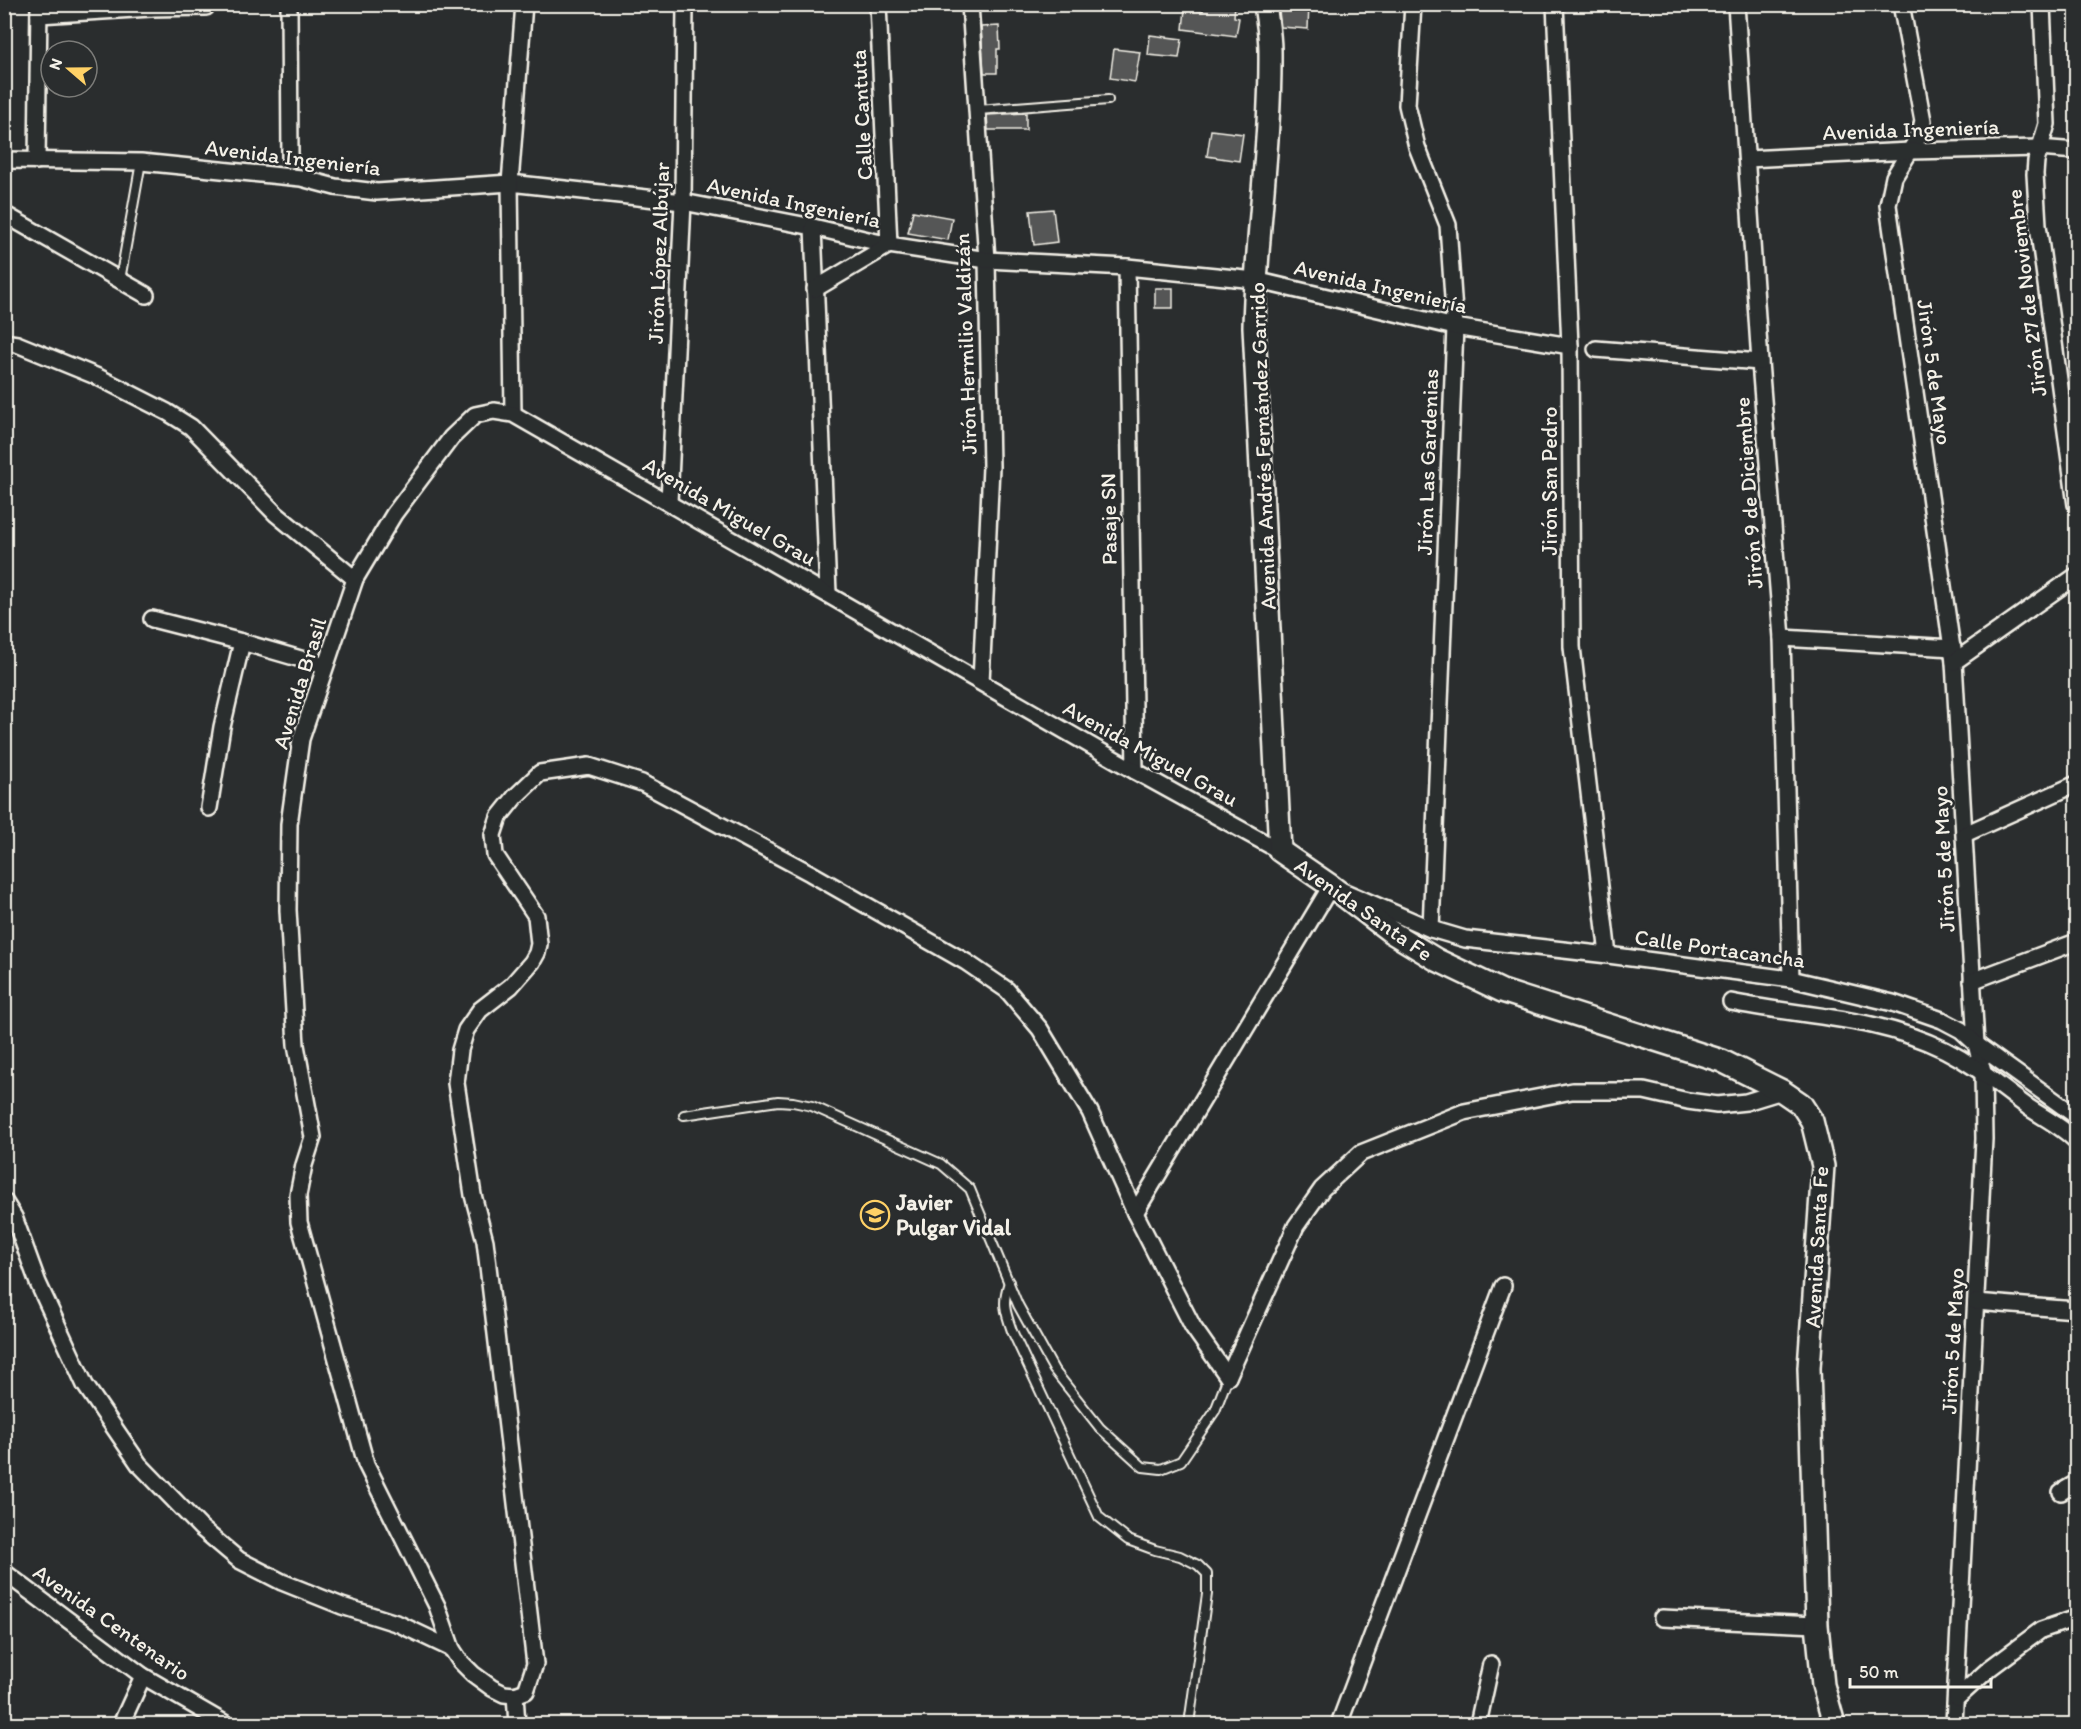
<svg xmlns="http://www.w3.org/2000/svg" width="2081" height="1729" viewBox="0 0 2081 1729" font-family="Itim,sans-serif">
<style>
.building{fill:#555756;stroke:#f4f1e8;stroke-width:1.5}
.lines{fill:none;stroke-linecap:round;stroke-linejoin:round}
.lane-casing{stroke:#f4f1e8;stroke-width:12}
.street-casing{stroke:#f4f1e8;stroke-width:20}
.secondary-casing{stroke:#f4f1e8;stroke-width:26}
.lane{stroke:#2a2d2e;stroke-width:8}
.street{stroke:#2a2d2e;stroke-width:15}
.secondary{stroke:#2a2d2e;stroke-width:21}
.labels{text-anchor:middle;stroke-width:5;stroke-linejoin:round;paint-order:stroke}
.street-label{font-size:22px;fill:#f4f1e8;stroke:#2a2d2e}
.poi-label{font-size:22px;font-weight:bold;fill:#f4f1e8;stroke:#2a2d2e;text-anchor:start}
</style>
<rect width="100%" height="100%" fill="#2a2d2e"/>
<filter id="ink" filterUnits="userSpaceOnUse"><feTurbulence type="fractalNoise" baseFrequency=".0167" numOctaves="2"/><feDisplacementMap in="SourceGraphic" scale="12" xChannelSelector="R" yChannelSelector="G"/><feConvolveMatrix kernelMatrix="1 2 1 2 8 2 1 2 1" color-interpolation-filters="sRGB"/></filter>
<g filter="url(#ink)">
<!-- building -->
<g class="building">
<polygon points="1204,4 1235,4 1234,17 1239,18 1236,36 1183,29 1185,9 1203,11"/>
<polygon points="1278,4 1309,4 1308,29 1281,27"/>
<polygon points="999,26 1000,49 997,49 997,73 984,73 981,27"/>
<polygon points="1150,35 1182,39 1179,58 1148,55"/>
<polygon points="1114,49 1140,52 1135,82 1110,78"/>
<polygon points="1026,113 1026,130 988,130 987,115"/>
<polygon points="1211,130 1243,134 1239,161 1207,156"/>
<polygon points="1053,209 1057,242 1034,245 1030,211"/>
<polygon points="913,211 952,218 948,240 908,233"/>
<rect x="1155" y="288" width="18" height="20"/>
</g>
<g class="lines">
<!-- lane casing -->
<g class="lane-casing">
<g id="lane">
<polyline points="978,110 1108,100"/>
<polyline points="120,280 141,162"/>
<polyline points="684,1115 778,1101 793,1102 812,1106 941,1164 970,1189 1018,1305 1054,1370 1100,1428 1143,1467 1161,1469 1181,1461 1215,1411 1228,1377"/>
<path d="M 1009,1282 C 1002,1303 1005,1311 1012,1331 L 1099,1517 L 1128,1540 L 1155,1550 L 1180,1556 L 1198,1565 L 1207,1574 L 1207,1594 L 1189,1724"/>
</g>
</g>
<!-- street casing -->
<g class="street-casing">
<g id="street">
<polyline points="289,4 290,160"/>
<polyline points="970,4 987,260 991,467 981,682"/>
<polyline points="1413,4 1407,105 1417,147 1448,225 1455,327 1431,929"/>
<polyline points="1555,4 1570,346 1572,647 1608,955"/>
<polyline points="1736,4 1760,362 1782,638 1791,979"/>
<polyline points="1901,4 1923,121 1919,136 1894,177 1888,205 1954,662 1976,1044 1983,1072 1984,1139 1954,1724"/>
<polyline points="2042,4 2047,124 2036,161 2035,174 2038,225 2076,505"/>
<polyline points="151,8 206,7"/>
<polyline points="39,15 151,8 151,4"/>
<polyline points="1747,159 1911,151 2039,148 2076,151"/>
<polyline points="4,160 141,162 301,178 335,187 377,192 510,183 683,202 813,227 889,245 987,260 1127,267 1255,280 1455,327 1570,346"/>
<polyline points="37,161 39,4"/>
<polyline points="4,214 146,295"/>
<polyline points="813,227 828,593"/>
<polyline points="1127,267 1135,771"/>
<polyline points="815,289 889,245 878,4"/>
<polyline points="4,342 17,344 98,377 167,412 191,427 276,514 355,579"/>
<polyline points="1596,349 1760,362"/>
<polyline points="513,414 510,183 524,4"/>
<polyline points="669,502 683,202 685,4"/>
<polyline points="152,619 242,642 325,666"/>
<polyline points="1782,638 1953,648"/>
<polyline points="1954,662 2076,576"/>
<polyline points="209,808 222,727 242,642"/>
<polyline points="1965,834 2076,784"/>
<polyline points="1972,981 2076,942"/>
<path d="M 1731,1002 C 1804,1017 1876,1016 1945,1050 C 1977,1066 1999,1086 2028,1107 C 2044,1118 2063,1127 2076,1141"/>
<polyline points="4,1201 14,1217 38,1283 85,1385 139,1464 201,1528 239,1560 282,1582 342,1606 399,1624 452,1649"/>
<polyline points="1135,1213 1331,886 1431,929 1465,939 1608,955 1791,979 1893,1003 1942,1020 1961,1030 1976,1044 2076,1116"/>
<polyline points="1976,1302 2076,1310"/>
<polyline points="1228,1377 1193,1327 1135,1213 1090,1112 1040,1029 1007,990 966,962 810,873 642,783 589,766 540,773 515,797 499,817 493,835 495,855 536,916 539,944 537,953 532,962 511,986 480,1010 466,1030 460,1050 456,1083 473,1195 485,1241 535,1664 526,1691 515,1695 504,1694 492,1688 473,1674 460,1661 452,1649 437,1606 366,1464 299,1222 298,1195 304,1165 313,1137 296,1045 288,910 289,824 301,739 355,579 394,514 451,438 475,415 494,411 513,414 1135,771 1280,851"/>
<polyline points="1228,1377 1296,1226 1322,1189 1361,1153 1464,1112 1572,1091 1644,1091 1688,1101 1717,1105 1746,1102 1782,1091"/>
<polyline points="2061,1492 2073,1485 2076,1486"/>
<polyline points="4,1572 143,1676 226,1724"/>
<polyline points="1662,1618 1817,1625"/>
<polyline points="515,1695 517,1724"/>
<polyline points="1957,1698 1990,1668 2041,1630 2076,1618"/>
<polyline points="121,1724 143,1676"/>
<polyline points="1339,1724 1503,1286"/>
<polyline points="1478,1724 1491,1664"/>
</g>
</g>
<!-- secondary casing -->
<g class="secondary-casing">
<path id="secondary" d="M 1265,4 C 1267,20 1270,35 1270,50 C 1271,143 1256,235 1254,327 L 1280,851 L 1331,886 L 1391,932 L 1437,960 L 1502,991 L 1722,1061 L 1782,1091 L 1801,1104 L 1812,1121 L 1823,1166 L 1809,1368 L 1817,1625 L 1823,1685 L 1834,1724"/>
</g>
<!-- lane -->
<use href="#lane" class="lane"/>
<!-- street -->
<use href="#street" class="street"/>
<!-- secondary -->
<use href="#secondary" class="secondary"/>
</g>
</g>
<!-- icons -->
<defs>
<g id="school-ring" transform="scale(1.5)"><circle r="9.5" fill="#2a2d2e" stroke="#ffd166" stroke-width="1.5"/><path d="M0-5L7-2L0 1L-7-2ZM-4 1L0 2.5L4 1V4Q0 6-4 4Z" fill="#ffd166"/></g>
</defs>
<g fill-rule="evenodd">
<use href="#school-ring" x="875" y="1215"/>
</g>
<g class="labels">
<!-- street labels -->
<g class="street-label">
<text transform="translate(861 115) rotate(-93)" y="8">Calle Cantuta</text>
<text transform="translate(1911 129) rotate(-2)" y="8">Avenida Ingeniería</text>
<text transform="translate(293 157) rotate(7)" y="8">Avenida Ingeniería</text>
<text transform="translate(794 202) rotate(12)" y="8">Avenida Ingeniería</text>
<text transform="translate(658 253) rotate(-88)" y="8">Jirón López Albújar</text>
<text transform="translate(1381 286) rotate(13)" y="8">Avenida Ingeniería</text>
<text transform="translate(2026 293) rotate(-97)" y="8">Jirón 27 de Noviembre</text>
<text transform="translate(965 344) rotate(-92)" y="8">Jirón Hermilio Valdizán</text>
<text transform="translate(1935 372) rotate(82)" y="8">Jirón 5 de Mayo</text>
<text transform="translate(1262 446) rotate(-92)" y="8">Avenida Andrés Fernández Garrido</text>
<text transform="translate(1427 462) rotate(-88)" y="8">Jirón Las Gardenias</text>
<text transform="translate(1549 481) rotate(-90)" y="8">Jirón San Pedro</text>
<text transform="translate(1748 493) rotate(-94)" y="8">Jirón 9 de Diciembre</text>
<text transform="translate(730 511) rotate(30)" y="8">Avenida Miguel Grau</text>
<text transform="translate(1108 519) rotate(-91)" y="8">Pasaje SN</text>
<text transform="translate(299 683) rotate(-73)" y="8">Avenida Brasil</text>
<text transform="translate(1151 753) rotate(29)" y="8">Avenida Miguel Grau</text>
<text transform="translate(1943 859) rotate(-93)" y="8">Jirón 5 de Mayo</text>
<text transform="translate(1364 909) rotate(35)" y="8">Avenida Santa Fe</text>
<text transform="translate(1720 948) rotate(8)" y="8">Calle Portacancha</text>
<text transform="translate(1816 1247) rotate(-87)" y="8">Avenida Santa Fe</text>
<text transform="translate(1952 1341) rotate(-87)" y="8">Jirón 5 de Mayo</text>
<text transform="translate(112 1622) rotate(35)" y="8">Avenida Centenario</text>
</g>
<!-- poi labels -->
<g class="poi-label">
<text x="896" y="1210">Javier<tspan x="896" dy="25">Pulgar Vidal</tspan></text>
</g>
</g>
<!-- margin -->
<rect width="2081" height="1729" fill="none" stroke="#2a2d2e" stroke-width="24"/>
<rect x="12" y="12" width="2057" height="1705" fill="none" stroke="#f4f1e8" stroke-width="2" filter="url(#ink)"/>
<!-- north arrow -->
<g transform="translate(69 69) rotate(290)"><circle r="28" fill="#2a2d2e" stroke="#7b7b78" stroke-width="1.5"/>
<path d="M0-4.5L10 22L0 15L-10 22Z" fill="#ffd166"/>
<text y="-9" font-size="16" font-weight="bold" text-anchor="middle" fill="#f4f1e8">N</text>
</g>
<!-- scale -->
<path d="M1850 1678v9h141v-9" fill="none" stroke="#f4f1e8" stroke-width="3"/>
<text x="1859" y="1678" font-size="18" fill="#f4f1e8" stroke="#2a2d2e" stroke-width="4.5" paint-order="stroke">50 m</text>
</svg>
